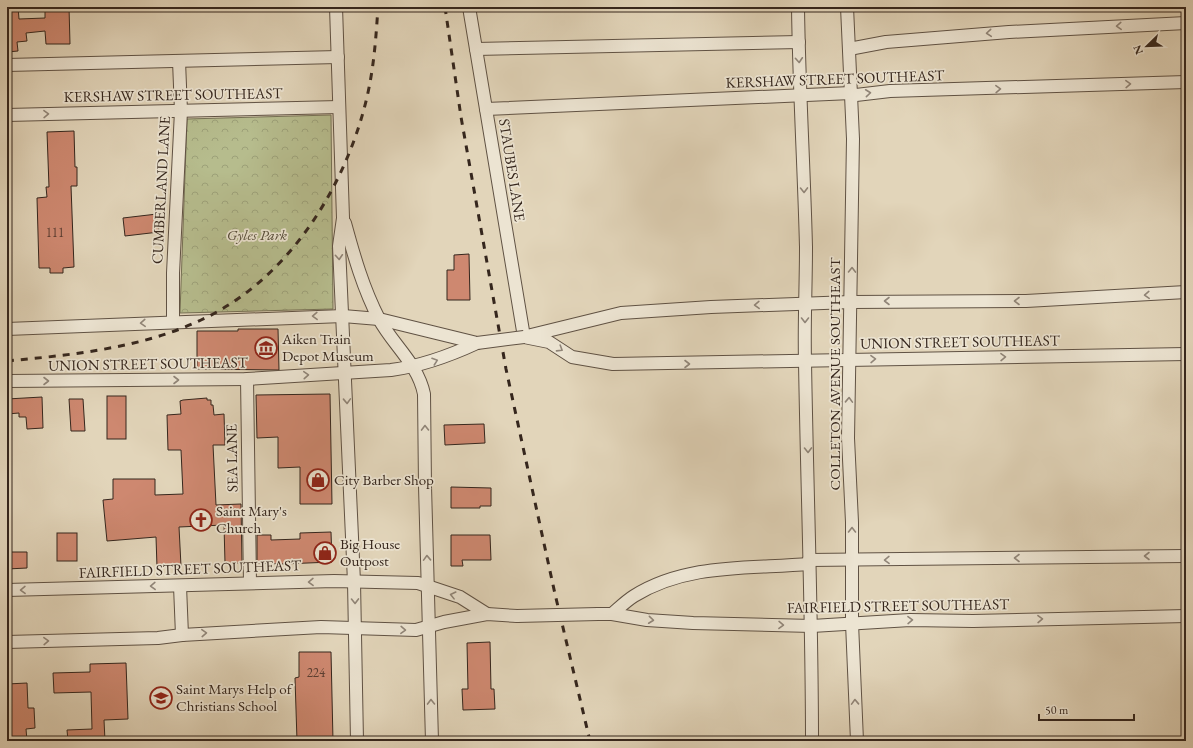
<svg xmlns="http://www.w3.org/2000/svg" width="1193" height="748" viewBox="0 0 1193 748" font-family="'EB Garamond',serif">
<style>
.park{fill:url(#park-crowns);stroke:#767155}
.building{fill:#ce8870;stroke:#35261d}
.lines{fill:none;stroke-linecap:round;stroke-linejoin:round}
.street-casing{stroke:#605244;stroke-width:14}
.street{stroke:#ece4d2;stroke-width:12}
.rail{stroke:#35261d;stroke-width:3;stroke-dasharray:7 7;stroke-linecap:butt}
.street-bridge-casing{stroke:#605244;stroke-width:14;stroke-linecap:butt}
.street-bridge{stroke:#ece4d2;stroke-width:12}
.oneway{stroke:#908578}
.labels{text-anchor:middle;stroke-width:3.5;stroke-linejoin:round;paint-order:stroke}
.number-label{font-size:13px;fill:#5b3e32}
.street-label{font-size:15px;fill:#35261d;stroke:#ece4d2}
.park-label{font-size:15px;font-style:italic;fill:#554c39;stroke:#ece4d2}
.poi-label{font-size:15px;fill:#35261d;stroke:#ece4d2;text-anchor:start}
</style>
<defs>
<pattern id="park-crowns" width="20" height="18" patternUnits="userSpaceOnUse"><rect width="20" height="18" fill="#b6bc8d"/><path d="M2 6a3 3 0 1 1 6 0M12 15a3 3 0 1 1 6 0" fill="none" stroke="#9da179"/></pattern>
</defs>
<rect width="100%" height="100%" fill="#e2d5ba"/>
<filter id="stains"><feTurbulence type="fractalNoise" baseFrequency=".005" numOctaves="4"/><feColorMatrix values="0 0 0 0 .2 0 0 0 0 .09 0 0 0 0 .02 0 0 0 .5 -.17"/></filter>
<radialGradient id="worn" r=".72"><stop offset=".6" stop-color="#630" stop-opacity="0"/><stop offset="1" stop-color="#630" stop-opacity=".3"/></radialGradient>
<!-- park -->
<polygon class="park" points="331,115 333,309 180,313 187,119"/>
<!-- building -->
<g class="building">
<polygon points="7,7 18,7 19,19 45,18 45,7 69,7 70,44 46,44 45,31 26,33 27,41 17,42 18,51 7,52"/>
<polygon points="74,131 75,167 77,167 77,186 71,186 74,267 63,268 63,273 50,273 50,268 39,268 37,198 47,197 46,187 49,187 47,132"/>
<polygon points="157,214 159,232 125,236 123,218"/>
<polygon points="469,254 470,300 447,300 447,270 454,270 454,255"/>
<polygon points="238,329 278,329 279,370 197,369 197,331 238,331"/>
<polygon points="330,394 332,504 300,504 300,467 278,468 278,437 257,438 256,395"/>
<rect x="107" y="396" width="19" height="43"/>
<polygon points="42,397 43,428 27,429 26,417 19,417 19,413 7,414 7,399"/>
<polygon points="207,398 207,400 211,400 211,405 213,405 214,415 224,414 225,445 213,445 216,505 241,504 242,563 225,563 224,525 179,527 181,566 157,567 156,537 107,541 103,500 113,499 113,479 155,479 155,495 183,494 181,450 168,450 167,415 181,414 180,401 183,400"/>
<polygon points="69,399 83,399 85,431 71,431"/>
<polygon points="484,424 485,443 445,445 444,425"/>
<polygon points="451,487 491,488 491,506 480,506 480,508 451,508"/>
<polygon points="331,532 332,562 283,564 257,563 257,535 271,535 271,540 300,539 300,533"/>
<rect x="57" y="533" width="20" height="28"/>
<polygon points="451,535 490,535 491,560 462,560 463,566 451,566"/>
<polygon points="7,552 27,552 27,568 7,569"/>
<polygon points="490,642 491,689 494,689 495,709 463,710 462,689 468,689 467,643"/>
<polygon points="299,652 331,652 333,741 297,741 295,678 299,677"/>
<polygon points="126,663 128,719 104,720 105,741 68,741 67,730 92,729 91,692 54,693 53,673 90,672 90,664"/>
<polygon points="27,683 28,708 34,708 35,728 26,729 27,741 7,741 7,728 10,728 7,684"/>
</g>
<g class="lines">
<!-- street casing -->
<g class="street-casing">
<g id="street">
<polyline points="336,7 343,218 339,246 354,582 357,741"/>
<polyline points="469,7 524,337"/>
<path d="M 798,7 C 799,87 804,167 806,247 C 806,285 804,323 805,361 C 807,488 812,614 812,741"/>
<polyline points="847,7 853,139 848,438 852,522 852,623 857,741"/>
<polyline points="476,49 799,42"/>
<polyline points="849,49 886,42 1009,32 1186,23"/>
<polyline points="7,65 338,57"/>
<polyline points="486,109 851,93 856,95 890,91 1186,82"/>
<polyline points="7,115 339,107"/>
<path d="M 345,223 C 354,256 363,288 379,319 C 393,345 418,364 424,394 L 425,486 L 432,741"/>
<polyline points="173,322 173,273 181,111 179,61"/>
<polyline points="7,329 343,316 379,319 477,343"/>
<polyline points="527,336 621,313 711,307 851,302 1026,301 1186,292"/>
<polyline points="524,337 549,342 572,357 613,364 1186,354"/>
<polyline points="247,379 250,583"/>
<path d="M 7,381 L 247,379 L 391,370 C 422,366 449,356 477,343"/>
<polyline points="809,560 1186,556"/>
<polyline points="180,586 182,635"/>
<polyline points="7,590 334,581 418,583 460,597 487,614"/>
<polyline points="598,614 612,614 647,620 693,623 812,626 910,620 973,621 1186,616"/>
<path d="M 612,614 C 619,608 626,601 634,596 C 687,563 749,569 809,564"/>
<polyline points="7,642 158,638 182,635 321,627 416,630 444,622 487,614 517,616"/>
</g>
</g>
<!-- street -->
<use href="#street" class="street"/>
<!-- rail -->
<g class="rail">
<polyline points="445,7 461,117 506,369 555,594 590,741"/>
<path d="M 7,361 C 72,355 142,348 201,320 C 288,280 346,187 367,97 C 374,67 376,37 378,7"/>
</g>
<!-- street-bridge casing -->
<g class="street-bridge-casing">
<g id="street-bridge">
<polyline points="477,343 524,337"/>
<polyline points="517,616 598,614"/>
</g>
</g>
<!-- street-bridge -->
<use href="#street-bridge" class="street-bridge"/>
</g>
<!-- one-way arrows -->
<defs><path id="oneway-chevron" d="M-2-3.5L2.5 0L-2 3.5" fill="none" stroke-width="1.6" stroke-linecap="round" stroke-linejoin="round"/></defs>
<g class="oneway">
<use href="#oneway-chevron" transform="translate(1119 26) rotate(177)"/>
<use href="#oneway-chevron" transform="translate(989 33) rotate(175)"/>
<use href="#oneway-chevron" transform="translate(799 60) rotate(86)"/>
<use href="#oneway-chevron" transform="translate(1128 84) rotate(-2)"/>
<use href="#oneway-chevron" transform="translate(998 89) rotate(-2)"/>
<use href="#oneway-chevron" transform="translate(868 93) rotate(-6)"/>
<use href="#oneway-chevron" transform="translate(46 114) rotate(-1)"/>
<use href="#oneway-chevron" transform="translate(804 190) rotate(89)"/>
<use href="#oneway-chevron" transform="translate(339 257) rotate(86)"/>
<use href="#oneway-chevron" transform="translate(852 270) rotate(-89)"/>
<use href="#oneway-chevron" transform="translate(1147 295) rotate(177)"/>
<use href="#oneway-chevron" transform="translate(887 301) rotate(180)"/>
<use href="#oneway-chevron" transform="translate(1017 301) rotate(180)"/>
<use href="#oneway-chevron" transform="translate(757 305) rotate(178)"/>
<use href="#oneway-chevron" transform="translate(315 316) rotate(178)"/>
<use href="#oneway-chevron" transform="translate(805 320) rotate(90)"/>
<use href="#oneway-chevron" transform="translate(143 323) rotate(177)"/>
<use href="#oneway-chevron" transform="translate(560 349) rotate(32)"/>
<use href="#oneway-chevron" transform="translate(1003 357) rotate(-1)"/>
<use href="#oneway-chevron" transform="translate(873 359) rotate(-1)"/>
<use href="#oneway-chevron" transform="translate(435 361) rotate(-19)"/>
<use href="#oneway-chevron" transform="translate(687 364)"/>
<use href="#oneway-chevron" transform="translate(306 375) rotate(-4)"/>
<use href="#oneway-chevron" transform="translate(176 380)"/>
<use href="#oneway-chevron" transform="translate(46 381)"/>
<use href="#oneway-chevron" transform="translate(849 400) rotate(-88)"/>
<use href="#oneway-chevron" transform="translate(347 401) rotate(88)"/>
<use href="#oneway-chevron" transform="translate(425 428) rotate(-91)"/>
<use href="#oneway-chevron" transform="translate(808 450) rotate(89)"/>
<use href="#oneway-chevron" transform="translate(852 530) rotate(-90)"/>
<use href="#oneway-chevron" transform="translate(1147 556) rotate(-180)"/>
<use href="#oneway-chevron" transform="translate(427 558) rotate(-92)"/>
<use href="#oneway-chevron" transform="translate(1017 558) rotate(-180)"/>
<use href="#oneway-chevron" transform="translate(887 560) rotate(179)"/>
<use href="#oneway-chevron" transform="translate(311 582) rotate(179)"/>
<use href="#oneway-chevron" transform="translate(153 586) rotate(178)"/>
<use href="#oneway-chevron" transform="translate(23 590) rotate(179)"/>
<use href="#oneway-chevron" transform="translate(453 595) rotate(-166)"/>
<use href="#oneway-chevron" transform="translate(355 601) rotate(89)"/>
<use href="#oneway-chevron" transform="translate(1040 619) rotate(-1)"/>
<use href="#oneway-chevron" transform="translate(651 620) rotate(6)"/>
<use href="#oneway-chevron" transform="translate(910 620) rotate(-1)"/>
<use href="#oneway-chevron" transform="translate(781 625) rotate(1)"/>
<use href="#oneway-chevron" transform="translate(403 630) rotate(2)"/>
<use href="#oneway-chevron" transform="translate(204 633) rotate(-3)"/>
<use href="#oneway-chevron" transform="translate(46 641) rotate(-2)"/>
<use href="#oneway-chevron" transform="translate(431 702) rotate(-91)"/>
<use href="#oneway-chevron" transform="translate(855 702) rotate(-92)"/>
</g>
<!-- icons -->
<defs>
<g id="museum-ring" transform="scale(1.15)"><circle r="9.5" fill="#ece4d2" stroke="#8f2418" stroke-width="1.5"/><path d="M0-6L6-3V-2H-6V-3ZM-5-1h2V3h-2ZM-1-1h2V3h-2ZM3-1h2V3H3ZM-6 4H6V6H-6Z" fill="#8f2418"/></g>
<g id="shop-ring" transform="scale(1.15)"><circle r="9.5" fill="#ece4d2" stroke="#8f2418" stroke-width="1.5"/><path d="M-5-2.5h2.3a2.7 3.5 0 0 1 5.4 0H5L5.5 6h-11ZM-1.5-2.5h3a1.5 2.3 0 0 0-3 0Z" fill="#8f2418"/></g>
<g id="church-ring" transform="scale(1.15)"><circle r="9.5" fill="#ece4d2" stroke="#8f2418" stroke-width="1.5"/><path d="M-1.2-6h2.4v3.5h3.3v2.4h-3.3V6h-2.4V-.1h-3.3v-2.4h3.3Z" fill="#8f2418"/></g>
<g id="school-ring" transform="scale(1.15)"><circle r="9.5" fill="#ece4d2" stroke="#8f2418" stroke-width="1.5"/><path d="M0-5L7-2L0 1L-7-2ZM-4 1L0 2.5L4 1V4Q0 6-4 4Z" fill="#8f2418"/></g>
</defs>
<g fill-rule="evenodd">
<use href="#museum-ring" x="266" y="348"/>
<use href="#shop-ring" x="318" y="480"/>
<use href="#church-ring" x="201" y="520"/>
<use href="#shop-ring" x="325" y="553"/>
<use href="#school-ring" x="161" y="698"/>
</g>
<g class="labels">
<!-- number labels -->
<g class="number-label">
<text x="55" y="237">111</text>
<text x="316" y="677">224</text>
</g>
<!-- street labels -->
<g class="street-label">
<text transform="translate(835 79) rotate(-2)" y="5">KERSHAW STREET SOUTHEAST</text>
<text transform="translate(173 95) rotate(-1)" y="5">KERSHAW STREET SOUTHEAST</text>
<text transform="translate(512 170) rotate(81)" y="5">STAUBES LANE</text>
<text transform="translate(161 190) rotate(-87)" y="5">CUMBERLAND LANE</text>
<text transform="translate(960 342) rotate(-1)" y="5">UNION STREET SOUTHEAST</text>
<text transform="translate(148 364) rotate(-1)" y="5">UNION STREET SOUTHEAST</text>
<text transform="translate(835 374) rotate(-90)" y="5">COLLETON AVENUE SOUTHEAST</text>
<text transform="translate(232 458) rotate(-91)" y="5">SEA LANE</text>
<text transform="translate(190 569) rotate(-2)" y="5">FAIRFIELD STREET SOUTHEAST</text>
<text transform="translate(898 606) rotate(-1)" y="5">FAIRFIELD STREET SOUTHEAST</text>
</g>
<!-- park labels -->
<g class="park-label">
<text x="257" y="240">Gyles Park</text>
</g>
<!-- poi labels -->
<g class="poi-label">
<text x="282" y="344">Aiken Train<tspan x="282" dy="17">Depot Museum</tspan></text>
<text x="334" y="485">City Barber Shop</text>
<text x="216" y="516">Saint Mary's<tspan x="216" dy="17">Church</tspan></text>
<text x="340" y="549">Big House<tspan x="340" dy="17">Outpost</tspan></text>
<text x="176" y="694">Saint Marys Help of<tspan x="176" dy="17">Christians School</tspan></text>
</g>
</g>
<!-- margin -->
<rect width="1193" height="748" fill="none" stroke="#e2d5ba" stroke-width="24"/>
<rect x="8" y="8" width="1177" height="732" fill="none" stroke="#35261d" stroke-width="2"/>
<rect x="12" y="12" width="1169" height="724" fill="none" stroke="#35261d"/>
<!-- north arrow -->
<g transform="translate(1147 46) rotate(247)" stroke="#ece4d2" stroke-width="3" paint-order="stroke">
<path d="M0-3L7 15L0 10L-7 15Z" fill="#35261d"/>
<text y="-6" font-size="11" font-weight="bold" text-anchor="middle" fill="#35261d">N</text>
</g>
<!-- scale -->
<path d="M1039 714v6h95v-6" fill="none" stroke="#35261d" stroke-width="2"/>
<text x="1045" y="714" font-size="12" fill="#35261d" stroke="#ece4d2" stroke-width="3" paint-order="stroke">50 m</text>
<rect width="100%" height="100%" filter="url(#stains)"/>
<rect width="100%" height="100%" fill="url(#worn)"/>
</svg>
